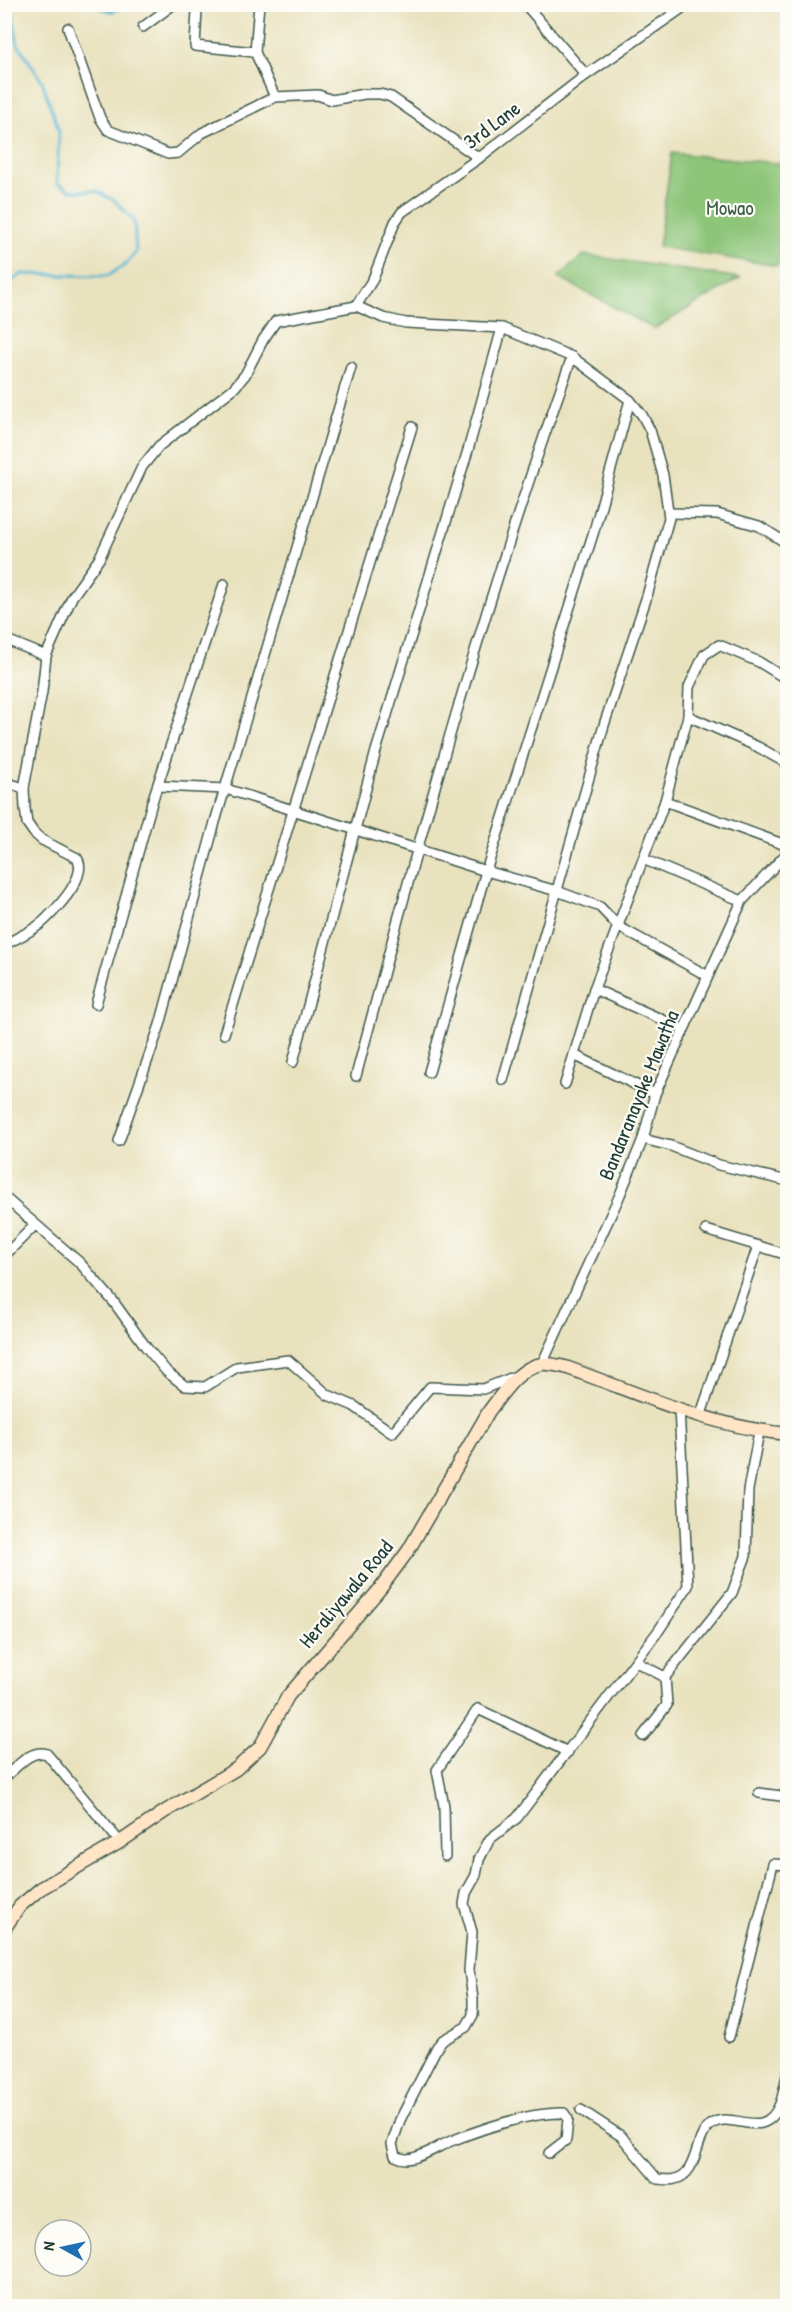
<svg xmlns="http://www.w3.org/2000/svg" width="792" height="2311" viewBox="0 0 792 2311" font-family="'Patrick Hand',sans-serif">
<style>
.green{fill:#8dc579;stroke:#568156;stroke-width:1.5}
.lines{fill:none;stroke-linecap:round;stroke-linejoin:round}
.stream{stroke:#54b5d3;stroke-width:3}
.canal{stroke:#54b5d3;stroke-width:10}
.street-casing{stroke:#3d5649;stroke-width:12}
.secondary-casing{stroke:#3d5649;stroke-width:15}
.street{stroke:#fff;stroke-width:9}
.secondary{stroke:#ffe4c6;stroke-width:12}
.labels{text-anchor:middle;stroke-width:4.5;stroke-linejoin:round;paint-order:stroke}
.street-label{font-size:21px;fill:#1f3d34;stroke:#fdfcf7}
.park-label{font-size:21px;fill:#3a5f45;stroke:#fdfcf7}
</style>
<rect width="100%" height="100%" fill="#fdfcf7"/>
<filter id="ink" filterUnits="userSpaceOnUse"><feTurbulence type="fractalNoise" baseFrequency=".0167" numOctaves="2"/><feDisplacementMap in="SourceGraphic" scale="12" xChannelSelector="R" yChannelSelector="G"/><feConvolveMatrix kernelMatrix="1 2 1 2 8 2 1 2 1" color-interpolation-filters="sRGB"/></filter>
<filter id="wash" filterUnits="userSpaceOnUse"><feTurbulence type="fractalNoise" baseFrequency=".008" numOctaves="4" result="noise"/><feDisplacementMap in="SourceGraphic" scale="24" xChannelSelector="R" yChannelSelector="G"/><feGaussianBlur stdDeviation="1.35" result="paint"/><feColorMatrix in="noise" values="0 0 0 0 0 0 0 0 0 0 0 0 0 0 0 0 0 1.4 0 .05"/><feComposite in="paint" operator="in"/></filter>
<g filter="url(#wash)">
<rect width="100%" height="100%" fill="#e9e2be"/>
<!-- green -->
<g class="green">
<polygon points="672,153 787,164 787,203 778,266 658,247"/>
<polygon points="584,255 740,278 654,329 558,277"/>
</g>
<g class="lines">
<!-- stream -->
<polyline class="stream" points="4,286 22,274 107,276 125,265 136,252 134,220 115,201 96,191 72,191 57,183 59,131 42,81 18,44 11,4"/>
<!-- canal -->
<polyline class="canal" points="100,4 112,8 118,4"/>
</g>
</g>
<g filter="url(#ink)">
<g class="lines">
<!-- street casing -->
<g class="street-casing">
<g id="street">
<polyline points="189,4 195,6 197,10 195,46 255,52"/>
<polyline points="259,4 255,52 275,97"/>
<polyline points="525,4 586,75"/>
<polyline points="143,27 174,4"/>
<polyline points="68,28 100,118 108,130 168,154 178,153 202,133 275,97 318,95 332,100 364,94 380,94 391,97 479,158"/>
<polyline points="356,306 373,279 395,222 402,212 479,158 586,75 688,4"/>
<polyline points="669,513 717,514 759,526 788,544"/>
<polyline points="4,639 46,656"/>
<polyline points="688,716 758,747 788,764"/>
<polyline points="4,782 24,788"/>
<polyline points="158,786 226,789 486,871 557,891 600,907 619,927 708,976"/>
<polyline points="665,801 788,846"/>
<polyline points="643,859 742,901"/>
<path d="M 4,945 C 19,937 37,929 48,917 C 60,905 88,875 77,858 L 42,840 L 34,833 L 27,823 L 25,808 L 24,788 L 42,692 L 46,656 L 72,597 L 99,559 L 142,467 L 159,446 L 234,388 L 245,375 L 263,340 L 276,321 L 356,306 L 383,318 L 406,323 L 502,328 L 572,357 L 630,400 L 642,415 L 650,430 L 663,475 L 669,518 L 647,596 L 604,725 L 503,1080"/>
<polyline points="594,989 683,1029"/>
<polyline points="96,1004 153,799 224,584"/>
<path d="M 224,1034 C 288,832 348,629 412,427"/>
<polyline points="574,1055 655,1094"/>
<polyline points="293,1062 376,751 468,450 502,328"/>
<polyline points="429,1072 486,871 594,531 630,400"/>
<path d="M 356,1076 C 420,834 487,592 572,357"/>
<polyline points="565,1084 594,989 665,801 688,716 689,687 704,655 719,645 759,662 788,680"/>
<polyline points="643,1139 671,1146 719,1165 788,1181"/>
<polyline points="119,1141 160,1025 215,822 351,367"/>
<polyline points="4,1197 80,1263 113,1301 146,1347 167,1372 185,1386 205,1387 237,1367 288,1360 328,1395 354,1406 392,1433 430,1387 483,1389 516,1376"/>
<polyline points="706,1230 788,1255"/>
<polyline points="4,1256 35,1225"/>
<polyline points="542,1364 619,1197 643,1139 655,1094 742,901 788,852"/>
<polyline points="700,1417 758,1246"/>
<polyline points="636,1662 665,1677"/>
<polyline points="643,1736 667,1705 665,1677 732,1593 746,1556 748,1490 759,1432"/>
<path d="M 4,1778 C 16,1768 31,1748 47,1754 L 120,1842"/>
<polyline points="759,1793 788,1797"/>
<polyline points="445,1856 444,1806 437,1770 478,1709 568,1752"/>
<polyline points="729,2037 773,1864 788,1865"/>
<path d="M 581,2110 L 621,2136 L 657,2179 C 662,2179 670,2181 675,2179 C 698,2174 694,2140 709,2126 C 730,2106 763,2145 780,2104 C 784,2094 785,2082 788,2072"/>
<path d="M 549,2153 L 566,2140 L 568,2119 L 564,2113 C 529,2112 484,2128 451,2141 C 439,2146 426,2155 413,2158 C 406,2160 401,2159 395,2156 L 392,2144 L 400,2120 L 437,2047 L 443,2040 L 466,2027 L 473,2015 L 473,1999 L 469,1970 L 472,1932 L 464,1904 L 466,1893 L 476,1875 L 479,1859 L 490,1839 L 517,1818 L 659,1630 L 688,1586 L 679,1408"/>
</g>
</g>
<!-- secondary casing -->
<g class="secondary-casing">
<path id="secondary" d="M 4,1929 L 20,1906 L 40,1889 L 120,1842 L 164,1812 L 236,1769 L 260,1747 L 288,1696 L 380,1589 L 408,1551 L 489,1411 C 502,1394 519,1367 542,1364 C 549,1363 558,1366 565,1367 C 638,1393 710,1427 788,1434"/>
</g>
<!-- street -->
<use href="#street" class="street"/>
<!-- secondary -->
<use href="#secondary" class="secondary"/>
</g>
</g>
<g class="labels">
<!-- street labels -->
<g class="street-label">
<text transform="translate(492 125) rotate(-37)" y="7">3rd Lane</text>
<text transform="translate(639 1095) rotate(-68)" y="7">Bandaranayake Mawatha</text>
<text transform="translate(346 1594) rotate(-50)" y="7">Heraliyawala Road</text>
</g>
<!-- park labels -->
<g class="park-label">
<text x="730" y="215">Mowao</text>
</g>
</g>
<!-- margin -->
<rect width="792" height="2311" fill="none" stroke="#fdfcf7" stroke-width="24"/>
<!-- north arrow -->
<g transform="translate(63 2248) rotate(278)"><circle r="28" fill="#fdfcf7" stroke="#a4b0a9" stroke-width="1.5"/>
<path d="M0-4.5L10 22L0 15L-10 22Z" fill="#1f6fb2"/>
<text y="-9" font-size="16" font-weight="bold" text-anchor="middle" fill="#1f3d34">N</text>
</g>
</svg>
